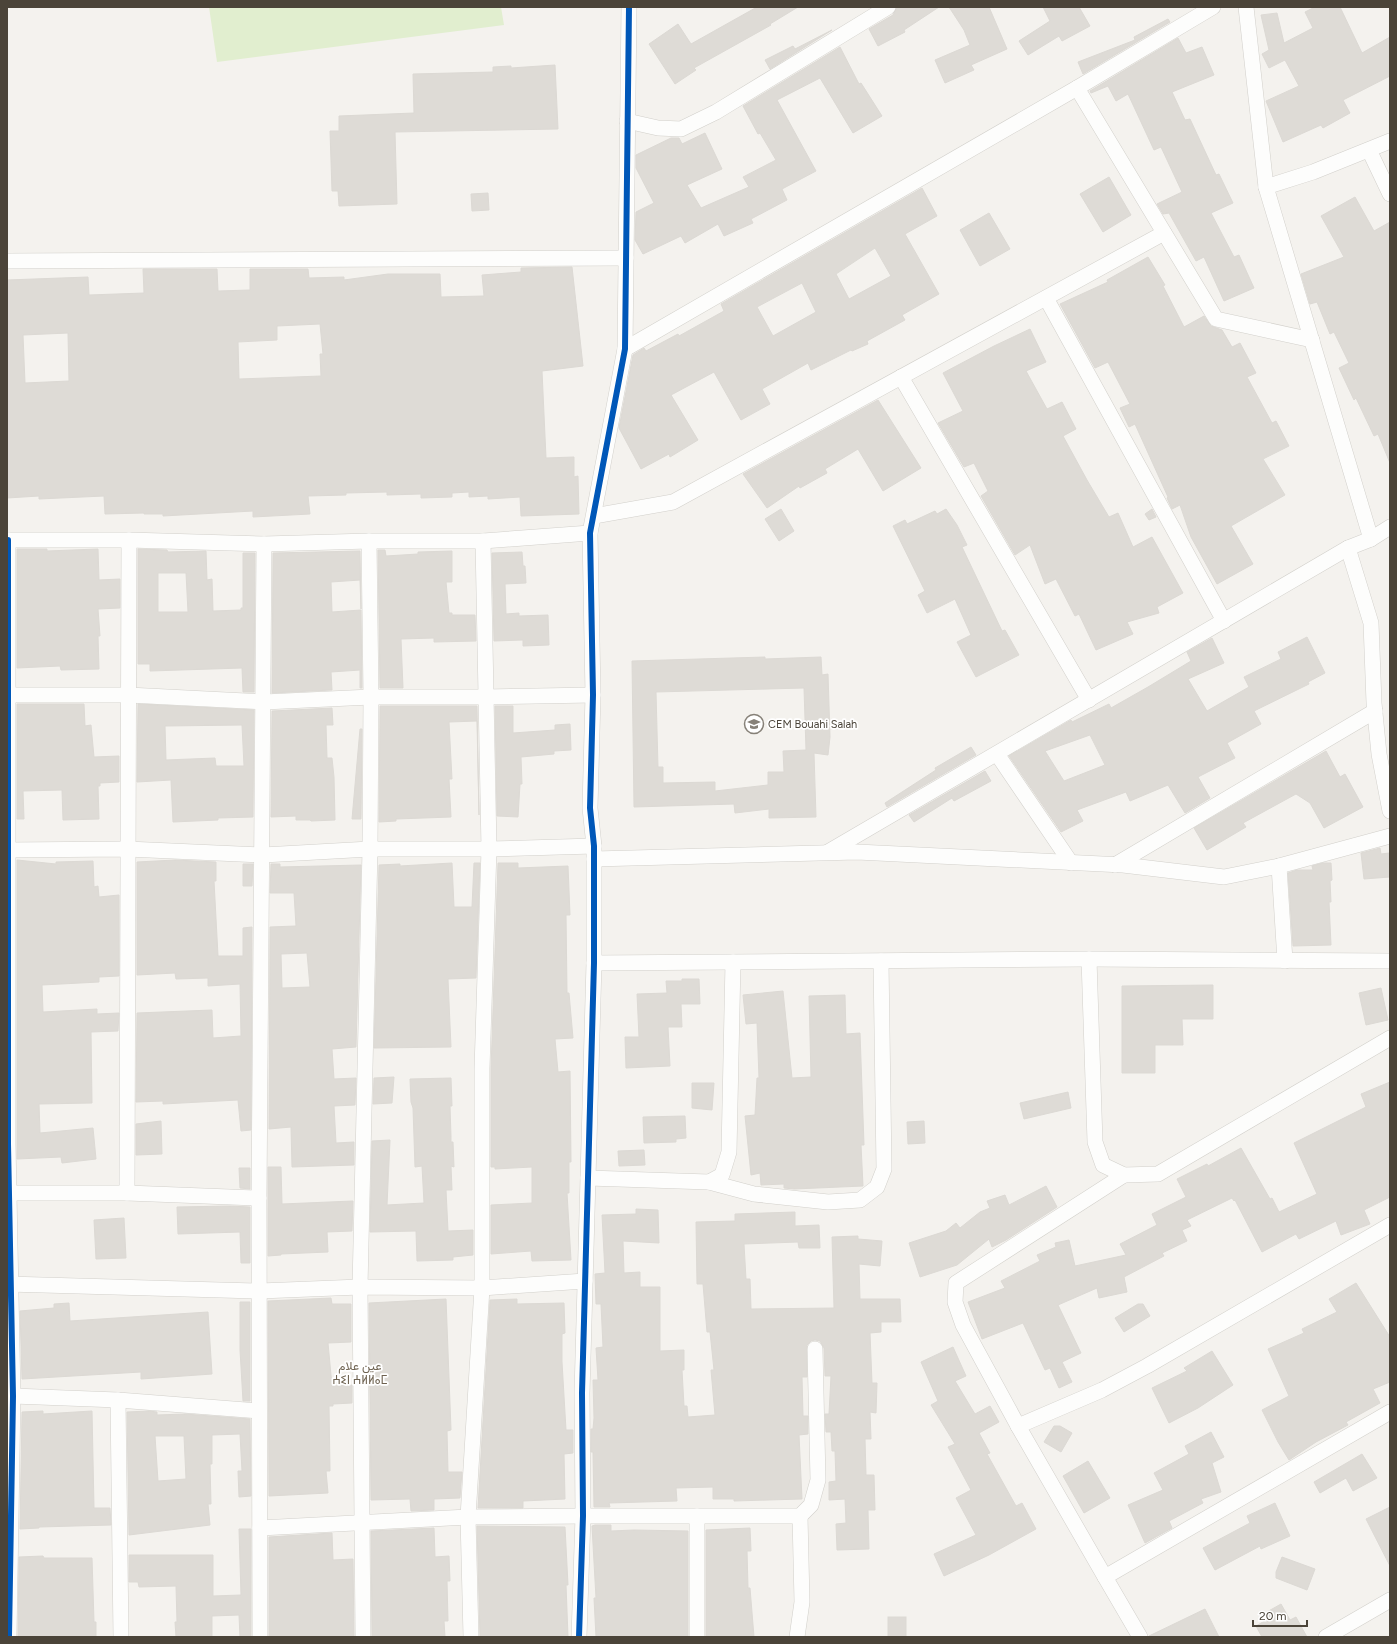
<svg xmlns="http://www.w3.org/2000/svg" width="1397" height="1644" viewBox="0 0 1397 1644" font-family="Figtree,Vazirmatn,'Noto Sans Tifinagh',sans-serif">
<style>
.green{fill:#e1eecf}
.building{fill:#dedbd6;stroke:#dcd9d4;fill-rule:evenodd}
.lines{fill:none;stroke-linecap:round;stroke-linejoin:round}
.street-casing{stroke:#d2d0cb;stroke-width:16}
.street{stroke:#fdfdfc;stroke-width:15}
.cycleway-casing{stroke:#fff;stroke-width:8}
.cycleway{stroke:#0057b8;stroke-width:6}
.labels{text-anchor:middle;stroke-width:3.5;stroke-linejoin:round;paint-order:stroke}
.poi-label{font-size:11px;fill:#4b4439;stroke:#fff;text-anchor:start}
.neighbourhood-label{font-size:12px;fill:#6e6250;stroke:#fff}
</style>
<rect width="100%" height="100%" fill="#f4f2ee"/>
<!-- green -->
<polygon class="green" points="209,7 501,7 504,25 217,62"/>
<!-- building -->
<g class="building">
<polygon points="757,7 798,7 770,24 771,25 694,68 696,70 675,84 649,44 678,24 691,44"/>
<polygon points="897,7 939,7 904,30 905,32 878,46 869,29 893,15"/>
<polygon points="949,7 989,7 1007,49 971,65 974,70 945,83 935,60 970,45 964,30"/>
<polygon points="1043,7 1079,7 1090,26 1062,41 1059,36 1028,55 1019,41 1050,21"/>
<polygon points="1315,7 1340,7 1362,53 1390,37 1390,76 1343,100 1350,113 1323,128 1321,125 1283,142 1266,101 1299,86 1285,60 1269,68 1262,54 1269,50 1261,15 1277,13 1284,43 1313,28 1305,12"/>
<polygon points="1168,19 1170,22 1083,74 1078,62 1135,40 1134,37"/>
<polygon points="832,30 770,69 765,60 793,46 795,49"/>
<polygon points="1178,38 1186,53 1202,47 1214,75 1172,92 1185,120 1190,119 1216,175 1219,174 1233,203 1211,213 1234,257 1239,255 1254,288 1224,301 1204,257 1196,261 1169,213 1163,214 1157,204 1182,192 1161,147 1154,150 1128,94 1116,101 1108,86 1091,93 1090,91"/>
<polygon points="840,47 859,84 861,83 882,116 853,133 820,78 777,100 816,171 782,189 787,200 751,219 753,223 724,236 718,224 685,243 681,236 643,254 635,240 636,212 654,203 636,168 636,155 671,138 679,138 682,144 705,133 722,169 687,185 701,208 749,187 743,177 776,160 760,133 758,134 743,106"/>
<polygon points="555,65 558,129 395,132 397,204 339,206 338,191 332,191 330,131 339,131 339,116 414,113 413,74 493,72 493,67 511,66 511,68"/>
<polygon points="1109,177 1131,215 1103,232 1080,194"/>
<path d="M 922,188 L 937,216 L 905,234 L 939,294 L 902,315 L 905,320 L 867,341 L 868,344 L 852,351 L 851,350 L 811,370 L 808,363 L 762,389 L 770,404 L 741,420 L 714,372 L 671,395 L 698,440 L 670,457 L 669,454 L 641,469 L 619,428 L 633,355 L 644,348 L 646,351 L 678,334 L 679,336 L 724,311 L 721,304 ZM 875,248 L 891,276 L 849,299 L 836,274 ZM 802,283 L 816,312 L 773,336 L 757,307 Z"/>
<polygon points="488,193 489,210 472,211 471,194"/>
<polygon points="1355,197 1374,231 1390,222 1390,463 1378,434 1374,436 1356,398 1354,400 1339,368 1349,363 1334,332 1330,334 1317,302 1310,304 1301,274 1344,257 1321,216"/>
<polygon points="989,213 1010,249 980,266 960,230"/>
<polygon points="1148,257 1165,285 1163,286 1184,327 1204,316 1211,326 1222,330 1232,347 1240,343 1256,373 1247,377 1272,423 1276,421 1289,446 1263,459 1285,495 1231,526 1253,564 1217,584 1191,537 1180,505 1172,509 1167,498 1168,497 1135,424 1129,427 1120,408 1130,404 1108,362 1095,368 1060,304 1108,282 1107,280"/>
<path d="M 572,267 L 583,366 L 542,371 L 546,458 L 574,457 L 574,477 L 578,476 L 579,514 L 521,516 L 520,497 L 488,499 L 488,496 L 469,497 L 469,492 L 452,493 L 452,497 L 421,498 L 421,494 L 387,495 L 387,492 L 346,493 L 346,495 L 308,496 L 310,514 L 253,517 L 253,511 L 163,516 L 163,514 L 144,514 L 144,513 L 105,514 L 104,496 L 39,499 L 39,496 L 7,498 L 7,280 L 88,277 L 89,295 L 144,293 L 143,269 L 217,269 L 218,291 L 250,290 L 250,269 L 308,269 L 309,278 L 344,277 L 344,280 L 388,274 L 440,274 L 441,297 L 484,296 L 482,275 L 521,272 L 521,268 ZM 320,324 L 323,354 L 320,354 L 321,376 L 239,379 L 238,342 L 277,340 L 277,326 ZM 68,333 L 69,381 L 25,383 L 23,335 Z"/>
<polygon points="1030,329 1046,362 1026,371 1047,409 1062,402 1076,429 1063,436 1087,480 1109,517 1118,513 1133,547 1152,537 1183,593 1157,607 1159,613 1127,622 1133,634 1096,650 1079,614 1075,616 1056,579 1045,584 1030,545 1015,555 981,496 988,491 974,463 964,467 938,423 963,411 943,373 994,346"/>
<polygon points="878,400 921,468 883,491 858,449 825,469 827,473 800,488 799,486 767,508 743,474"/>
<polygon points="781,509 794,531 779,541 765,519"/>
<polygon points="946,509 957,525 967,545 962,547 1002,631 1005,630 1019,655 976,677 957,642 971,635 955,599 927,613 918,595 925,591 893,526 905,520 907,524 935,511 937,514"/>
<polygon points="1152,509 1156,517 1149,520 1145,514"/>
<polygon points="17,549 47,549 47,551 98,549 99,580 120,579 120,608 98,609 100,636 98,636 99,669 61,670 60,666 17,668"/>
<path d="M 138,549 L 167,550 L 168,552 L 206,551 L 207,580 L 212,579 L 213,611 L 241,610 L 241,608 L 243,608 L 243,553 L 255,553 L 254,692 L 243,692 L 242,668 L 150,671 L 150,664 L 138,664 ZM 158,573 L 186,573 L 188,612 L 158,612 Z"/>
<polygon points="378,550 385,550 386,556 418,554 418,552 452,551 452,582 446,582 449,613 452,613 452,615 475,615 476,641 434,642 434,638 401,639 403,688 380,688"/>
<polygon points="360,551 361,609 360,580 331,582 332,612 361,610 362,688 360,688 360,670 331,672 332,690 272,693 273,553"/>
<polygon points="522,552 523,566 525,566 526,583 505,584 506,614 519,613 519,616 548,615 549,645 523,646 523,640 494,641 492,553"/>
<path d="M 1307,637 L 1325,673 L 1308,682 L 1309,684 L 1254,711 L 1261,724 L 1227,743 L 1235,758 L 1198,777 L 1210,798 L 1185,813 L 1168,785 L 1130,801 L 1126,792 L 1077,810 L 1083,821 L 1061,832 L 1009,756 L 1071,720 L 1072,722 L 1109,704 L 1111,708 L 1148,687 L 1191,661 L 1187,652 L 1212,638 L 1224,663 L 1188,679 L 1207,711 L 1249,687 L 1244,677 L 1281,659 L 1278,652 ZM 1090,735 L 1105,765 L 1064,781 L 1045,751 Z"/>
<path d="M 765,657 L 765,659 L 821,657 L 822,675 L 828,674 L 830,737 L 828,755 L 814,753 L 816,817 L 769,818 L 769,809 L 735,813 L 734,804 L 634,807 L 632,661 ZM 804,688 L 806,750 L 783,751 L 784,772 L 768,772 L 768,785 L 715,791 L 715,782 L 663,783 L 663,767 L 658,767 L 656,692 Z"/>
<polygon points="17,704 84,704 85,726 91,725 94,757 119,756 119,782 100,783 100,786 98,786 99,819 63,820 62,790 23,791 24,819 17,819"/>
<path d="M 138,704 L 254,710 L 253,817 L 218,818 L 218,820 L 173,822 L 171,780 L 137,782 ZM 242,725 L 244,766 L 216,766 L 215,758 L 166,760 L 165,726 Z"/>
<polygon points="380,706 477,706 479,815 477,721 449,722 452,779 449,779 451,817 396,819 396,821 379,822"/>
<polygon points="495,706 513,706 513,733 555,730 555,725 570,724 571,750 554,751 554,754 521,757 522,784 520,784 518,817 497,816"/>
<polygon points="332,708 333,725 326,725 327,758 332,758 334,777 335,820 311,821 310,820 296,820 296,816 271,817 272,711"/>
<polygon points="360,729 362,729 361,819 352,819"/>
<polygon points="971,747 976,755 887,807 885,803 936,770 935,768"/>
<polygon points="1326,751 1340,777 1345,774 1363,807 1324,828 1310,803 1296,794 1243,823 1246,827 1207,850 1194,828"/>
<polygon points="985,771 991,781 954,801 952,798 914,822 909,815"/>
<polygon points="1380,848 1381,854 1389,853 1390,877 1364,879 1361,853"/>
<polygon points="17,860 56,864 56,862 93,861 94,887 98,886 99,897 119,895 119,976 99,977 99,982 42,985 43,1012 97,1009 97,1014 119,1013 118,1031 91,1032 92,1103 39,1104 40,1133 93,1128 96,1159 62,1163 61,1157 17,1159"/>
<polygon points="175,860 216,862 216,881 214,881 218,956 243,956 243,928 252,927 251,1130 241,1131 238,1100 163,1104 163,1101 136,1102 137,1013 212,1010 213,1038 241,1036 240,984 208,986 208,978 176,979 175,973 137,975 137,862"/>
<polygon points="452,863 454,907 472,907 474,863 480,863 476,978 448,979 451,1047 374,1048 379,865 400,864 400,866"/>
<polygon points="498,863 518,863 518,868 568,866 570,915 566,915 567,993 569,993 573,1038 555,1039 558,1072 570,1071 571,1162 569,1162 569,1193 567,1193 571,1260 532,1261 531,1251 491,1254 491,1205 532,1203 532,1167 495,1169 495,1167 491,1167 491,1069"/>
<polygon points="1323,863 1331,863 1332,880 1330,881 1331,902 1329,902 1331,945 1293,946 1288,873 1297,870 1313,870 1312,866"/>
<polygon points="243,864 253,864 252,886 243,886"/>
<path d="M 271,864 L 280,864 L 280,867 L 361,865 L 356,1047 L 332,1049 L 334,1079 L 356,1078 L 355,1105 L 334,1106 L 336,1143 L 354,1142 L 354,1165 L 292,1167 L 291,1127 L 269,1129 L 270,927 L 296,926 L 294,893 L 270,893 ZM 307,953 L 310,987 L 282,988 L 281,954 Z"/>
<polygon points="682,979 699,979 700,1004 681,1004 682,1027 668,1027 670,1066 626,1068 625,1037 639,1037 637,994 667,993 666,981 682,981"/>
<polygon points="1213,985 1213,1019 1182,1019 1183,1045 1155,1045 1155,1073 1122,1073 1122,986"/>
<polygon points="1381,988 1388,1020 1366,1025 1359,993"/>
<polygon points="783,991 792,1078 811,1077 809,996 845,995 846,1034 860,1033 864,1145 861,1145 863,1186 794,1189 784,1188 784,1184 761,1185 760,1173 751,1175 745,1116 755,1115 757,1078 759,1078 757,1023 746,1024 743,995"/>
<polygon points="394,1077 392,1103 373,1104 374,1078"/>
<polygon points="451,1078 452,1106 450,1106 451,1137 451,1142 453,1142 454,1167 451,1166 452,1190 446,1190 448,1231 473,1230 473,1255 453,1257 453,1260 417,1261 416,1231 370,1232 372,1141 390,1140 387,1205 424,1203 422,1166 415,1167 413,1108 411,1102 410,1079"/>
<polygon points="1390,1082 1390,1197 1364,1210 1370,1224 1341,1235 1336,1221 1299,1239 1296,1234 1262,1252 1235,1200 1234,1201 1232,1198 1187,1220 1191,1226 1182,1230 1187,1241 1162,1253 1164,1256 1124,1277 1127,1292 1099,1298 1097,1288 1058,1305 1081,1353 1062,1362 1072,1382 1059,1388 1050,1368 1045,1370 1023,1323 982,1339 968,1302 1005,1288 1001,1281 1040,1261 1037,1255 1056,1247 1055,1243 1069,1240 1075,1266 1126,1255 1120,1244 1157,1225 1152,1214 1186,1197 1177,1179 1207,1164 1208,1166 1241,1148 1270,1199 1272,1198 1279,1212 1317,1194 1294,1143 1366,1107 1361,1094"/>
<polygon points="692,1083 714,1083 712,1110 692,1108"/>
<polygon points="1068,1092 1071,1108 1024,1119 1020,1103"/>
<polygon points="685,1116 686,1138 676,1139 676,1142 644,1143 643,1117"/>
<polygon points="161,1121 162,1154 136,1155 136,1124"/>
<polygon points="924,1121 925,1143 908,1144 907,1122"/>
<polygon points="644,1150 645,1165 619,1166 618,1151"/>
<polygon points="268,1167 281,1167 282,1204 353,1201 352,1231 327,1232 328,1252 281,1254 281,1255 268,1256"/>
<polygon points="239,1168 250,1168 250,1189 240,1188"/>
<polygon points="1046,1186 1057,1207 1006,1240 992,1247 989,1239 957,1265 920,1277 909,1243 946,1231 956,1223 960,1228 980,1212 990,1208 987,1201 1005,1195 1009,1205"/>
<polygon points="230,1206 250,1207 250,1263 241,1263 240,1232 178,1234 177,1207"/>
<polygon points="636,1209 658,1210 659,1243 623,1241 624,1273 640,1272 640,1287 660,1287 660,1351 684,1350 684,1370 682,1370 684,1406 687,1406 688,1417 715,1415 711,1370 714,1370 710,1332 707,1332 703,1284 697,1284 696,1222 735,1221 735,1214 795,1212 795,1226 819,1225 820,1248 799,1248 798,1242 744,1244 746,1279 750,1279 751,1309 834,1308 832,1237 858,1236 858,1239 882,1241 880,1266 859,1264 860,1299 900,1299 901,1322 881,1322 881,1332 870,1333 872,1383 877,1383 876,1413 870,1412 871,1439 865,1439 866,1475 874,1475 875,1510 868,1510 869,1549 837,1550 836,1524 846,1523 845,1499 829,1500 829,1482 836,1481 835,1451 832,1451 831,1432 826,1432 825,1414 829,1414 831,1376 825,1376 824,1348 820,1341 815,1340 811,1341 807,1345 807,1377 802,1377 803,1416 808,1416 808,1434 799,1435 802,1499 734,1501 734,1499 713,1499 713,1487 676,1488 677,1501 609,1503 610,1507 594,1507 593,1452 591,1452 591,1429 593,1429 594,1418 593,1380 598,1380 596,1348 603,1347 601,1304 596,1304 595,1274 605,1273 602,1215 636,1214"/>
<polygon points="124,1218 126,1258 96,1259 94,1220"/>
<polygon points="1356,1283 1390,1337 1390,1382 1373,1389 1380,1403 1346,1422 1348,1425 1316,1442 1289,1460 1278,1442 1262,1410 1289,1396 1268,1349 1304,1333 1302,1329 1337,1312 1329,1299"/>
<polygon points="331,1298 332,1304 351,1304 351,1342 328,1343 332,1386 352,1385 352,1403 333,1404 333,1406 329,1406 330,1471 326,1471 328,1493 269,1496 268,1301"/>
<polygon points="446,1299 451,1430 447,1431 448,1472 462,1472 460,1498 434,1499 434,1510 411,1511 410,1499 371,1500 369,1303"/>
<polygon points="517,1299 517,1304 564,1303 565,1333 562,1334 562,1362 566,1430 573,1430 573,1453 564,1454 565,1499 523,1501 523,1508 478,1508 490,1300"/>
<polygon points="240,1302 250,1302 250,1401 243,1401 240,1350"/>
<polygon points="69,1303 70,1321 208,1312 212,1374 141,1379 141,1372 22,1379 20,1311 54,1308 54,1304"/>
<polygon points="1138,1304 1143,1304 1150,1316 1124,1332 1115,1318"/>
<polygon points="953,1347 966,1376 955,1381 975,1414 990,1406 999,1422 979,1433 990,1453 987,1454 1016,1506 1022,1503 1036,1529 989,1555 944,1576 934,1554 976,1535 956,1498 971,1490 948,1447 955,1444 931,1405 938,1401 921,1362"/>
<polygon points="1212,1351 1233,1385 1198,1408 1169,1423 1152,1388 1187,1371 1184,1368"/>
<polygon points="43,1411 43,1414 92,1411 94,1508 110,1508 111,1525 39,1527 39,1528 20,1529 22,1412"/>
<path d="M 149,1411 L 157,1412 L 157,1415 L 185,1414 L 250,1419 L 251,1496 L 239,1497 L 238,1471 L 242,1471 L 240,1434 L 212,1435 L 212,1464 L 210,1464 L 211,1504 L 208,1504 L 210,1525 L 129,1535 L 127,1412 ZM 155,1436 L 184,1436 L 186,1479 L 158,1481 Z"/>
<polygon points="1054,1426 1060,1426 1072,1433 1061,1452 1044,1442"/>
<polygon points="1211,1432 1224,1457 1212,1463 1221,1492 1201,1499 1203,1503 1169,1521 1172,1528 1145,1543 1128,1505 1163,1490 1154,1473 1189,1454 1185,1446"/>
<polygon points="1362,1454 1377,1478 1353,1491 1346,1478 1320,1493 1314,1482"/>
<polygon points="1088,1461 1110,1498 1084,1513 1063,1476"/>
<polygon points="1275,1503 1290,1536 1261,1549 1260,1546 1215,1570 1203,1548 1250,1523 1247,1516"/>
<polygon points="1390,1507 1390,1566 1366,1519"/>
<polygon points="595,1525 611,1525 611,1531 634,1530 688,1531 688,1637 596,1637 594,1598 596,1598 592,1526"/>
<polygon points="477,1526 565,1527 568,1585 566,1585 568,1637 480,1637"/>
<polygon points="434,1528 435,1557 449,1556 450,1581 447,1581 448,1621 444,1621 445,1637 372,1637 371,1531"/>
<polygon points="750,1528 751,1551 747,1551 748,1588 750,1588 754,1637 706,1637 706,1530"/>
<polygon points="239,1529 251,1529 251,1637 240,1637 239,1615 212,1616 212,1637 176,1637 175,1622 177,1622 176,1586 139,1587 138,1582 129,1582 129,1555 213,1555 213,1596 241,1595"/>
<polygon points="332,1533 333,1560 353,1559 354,1637 269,1637 269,1537"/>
<polygon points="43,1556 44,1558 92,1558 94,1622 96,1622 96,1637 18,1637 19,1557"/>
<polygon points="1282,1557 1315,1569 1307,1590 1276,1578 1276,1572"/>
<polygon points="1281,1604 1290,1620 1296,1617 1307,1637 1262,1637 1256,1626 1268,1619 1265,1613"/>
<polygon points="1205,1609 1219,1637 1149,1637 1149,1636"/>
<rect x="888" y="1617" width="18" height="20"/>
</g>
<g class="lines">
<!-- street casing -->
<g class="street-casing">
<g id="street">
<polyline points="1246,7 1266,187 1371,539"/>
<polyline points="1077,88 1216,319 1312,340"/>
<polyline points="627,121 658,128 681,129 716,112 888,7"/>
<polyline points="1369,150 1390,194"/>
<polyline points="1266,187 1313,172 1390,141"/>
<polyline points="7,261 626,258"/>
<polyline points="1046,298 1224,621"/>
<polyline points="625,349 1077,88 1213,7"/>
<polyline points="901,377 1089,700"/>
<polyline points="594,516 673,502 1164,233"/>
<polyline points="1390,527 1371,539 1348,548 1371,623 1374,703 1379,754 1390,811"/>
<polyline points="7,540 129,540 264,544 369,541 483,541 590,533"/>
<polyline points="8,540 8,1144 13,1396 9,1637"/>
<polyline points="7,695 128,695 264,702 371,697 486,697 593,695"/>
<polyline points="997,754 1071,863"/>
<polyline points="7,850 127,849 263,855 370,849 489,849 594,846"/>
<polyline points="828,852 1348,548"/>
<polyline points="594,859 857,852 1123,865 1224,877 1279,866 1390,836"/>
<polyline points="1115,865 1375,711"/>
<polyline points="1279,866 1285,961"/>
<polyline points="1089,959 1095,1142 1103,1165 1124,1175 1158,1174 1390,1038"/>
<polyline points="594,963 1089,959 1390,961"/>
<polyline points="588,1178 709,1182 722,1175 729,1152 733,962"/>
<polyline points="709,1182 754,1194 828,1202 860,1200 877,1187 884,1169 881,961"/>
<polyline points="9,1193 127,1193 259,1198"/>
<polyline points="127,1193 129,540"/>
<polyline points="7,1284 260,1291 360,1287 482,1288 585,1281"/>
<polyline points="13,1396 118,1400 259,1411"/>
<polyline points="118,1400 121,1637"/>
<polyline points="1018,1426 1102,1390 1147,1366 1390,1225"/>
<polyline points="697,1516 697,1637"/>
<polyline points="260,1528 468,1517 583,1516 800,1516 811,1505 818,1480 815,1349"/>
<polyline points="1105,1577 1018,1426 963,1325 955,1302 956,1283 1124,1175"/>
<polyline points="260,1637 259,1198 264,544"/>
<polyline points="363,1637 360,1287 370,849 371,697 369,541"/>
<polyline points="471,1637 468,1517 482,1288 482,1069 489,849 483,541"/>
<polyline points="579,1637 583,1516 582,1393 594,963 594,846 590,808 593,695 590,533 625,349 629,7"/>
<polyline points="797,1637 802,1602 800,1516"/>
<polyline points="1140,1637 1105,1577 1390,1412"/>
<polyline points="1326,1637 1390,1600"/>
</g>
</g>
<!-- street -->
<use href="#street" class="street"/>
<!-- cycleway casing -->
<g class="cycleway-casing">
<g id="cycleway">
<polyline points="8,540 8,1144 13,1396 9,1637"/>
<polyline points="579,1637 583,1516 582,1393 594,963 594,846 590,808 593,695 590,533 625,349 629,7"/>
</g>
</g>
<!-- cycleway -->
<use href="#cycleway" class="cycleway"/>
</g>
<!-- icons -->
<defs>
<g id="school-ring" transform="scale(1)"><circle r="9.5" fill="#fff" stroke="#868178" stroke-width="1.5"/><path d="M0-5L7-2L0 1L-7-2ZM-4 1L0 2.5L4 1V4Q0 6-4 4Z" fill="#868178"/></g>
</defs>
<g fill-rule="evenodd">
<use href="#school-ring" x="754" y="724"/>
</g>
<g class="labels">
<!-- poi labels -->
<g class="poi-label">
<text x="768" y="728">CEM Bouahi Salah</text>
</g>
<!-- neighbourhood labels -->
<g class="neighbourhood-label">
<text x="360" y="1370">عين علام<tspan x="360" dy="14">ⵄⵉⵏ ⵄⵍⵍⴰⵎ</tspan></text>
</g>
</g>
<!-- border -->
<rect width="1397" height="1644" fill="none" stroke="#4b4439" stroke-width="16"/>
<!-- scale -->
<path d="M1253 1620v6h54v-6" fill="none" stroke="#4b4439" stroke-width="2"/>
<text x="1259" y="1620" font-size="12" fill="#4b4439" stroke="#ffffff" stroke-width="3" paint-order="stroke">20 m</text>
</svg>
